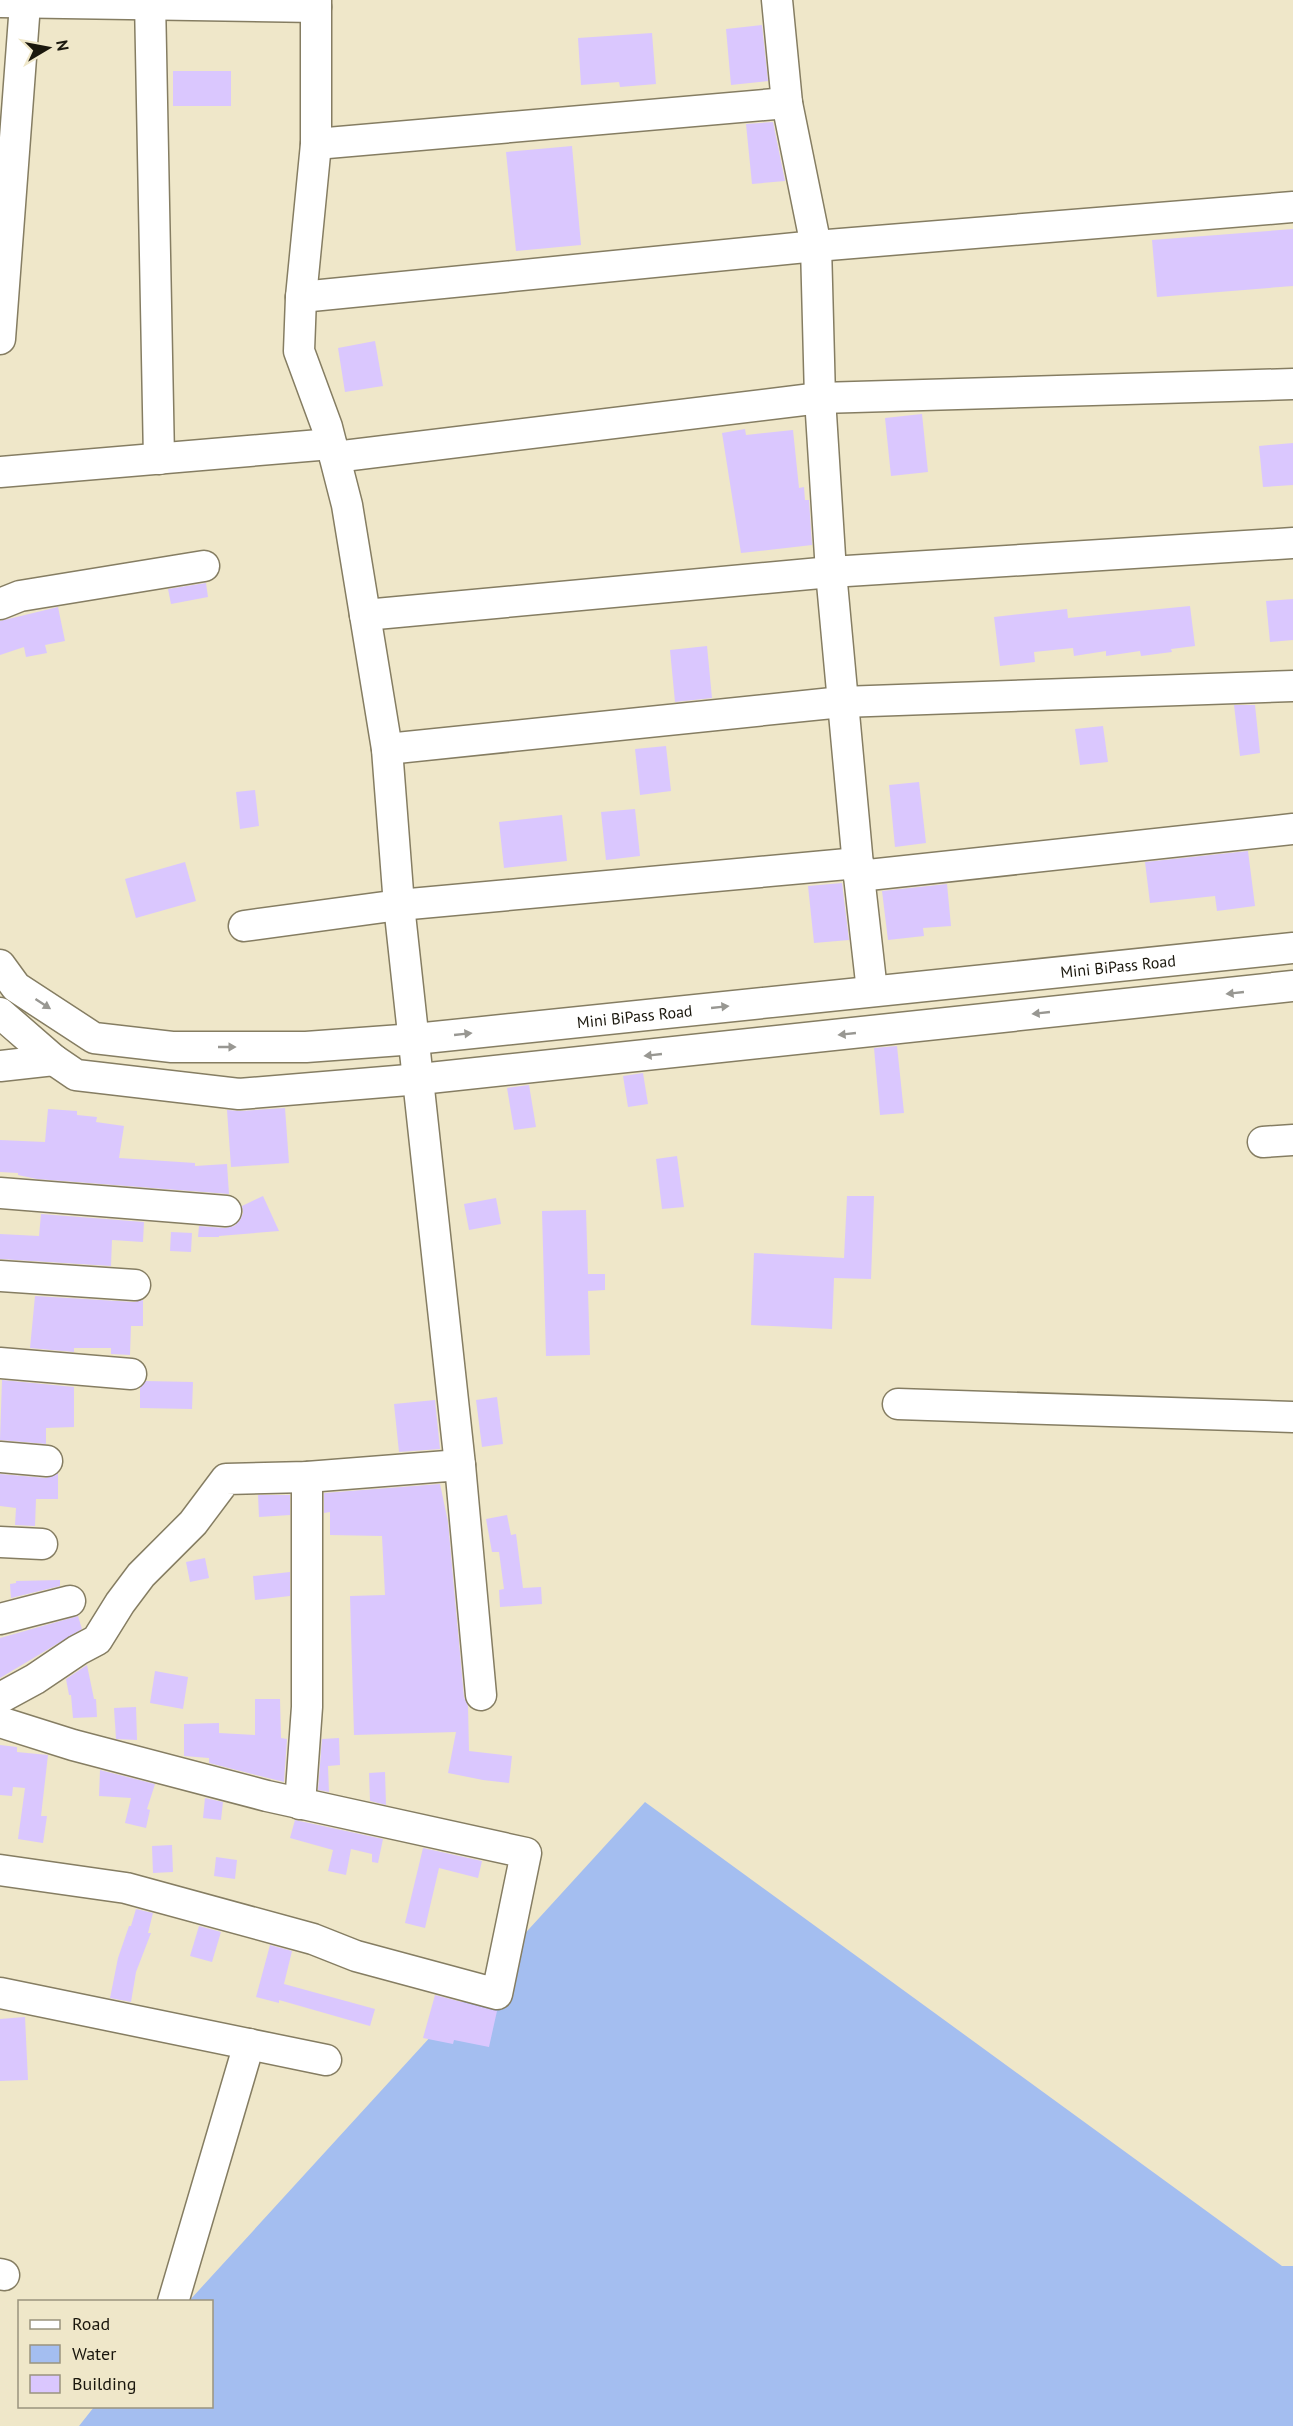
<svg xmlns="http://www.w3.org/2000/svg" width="1293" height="2426" viewBox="0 0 1293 2426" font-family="'PT Sans',sans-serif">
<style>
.water{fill:#a4bef0}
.building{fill:#dac7fe}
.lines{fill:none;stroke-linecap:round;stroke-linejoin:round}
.minor-casing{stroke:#857d62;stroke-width:33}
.minor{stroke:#fff;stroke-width:30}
.oneway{fill:#989792}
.labels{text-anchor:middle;stroke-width:4.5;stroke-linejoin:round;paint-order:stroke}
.street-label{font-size:16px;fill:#1a170d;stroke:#efe7c9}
</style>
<rect width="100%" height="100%" fill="#efe7c9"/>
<!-- water -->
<polygon class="water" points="645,1802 1282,2266 1293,2266 1293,2426 79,2426 94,2407 212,2406 212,2302 189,2301"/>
<!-- building -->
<g class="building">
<polygon points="762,25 768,81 731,85 726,29"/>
<polygon points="652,33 656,84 620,87 619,82 581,85 578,38"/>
<rect x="173" y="71" width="58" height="35"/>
<polygon points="773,122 785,181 752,184 746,124"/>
<polygon points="572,146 581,245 516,251 506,152"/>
<polygon points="1293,229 1293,286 1157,297 1152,240"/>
<polygon points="375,341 383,386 345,392 338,348"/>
<polygon points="922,414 928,472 891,476 885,418"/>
<polygon points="745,429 746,435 793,430 799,488 804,487 805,500 809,500 812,545 741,553 722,433"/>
<polygon points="1293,443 1293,485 1263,487 1259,446"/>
<polygon points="206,583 208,597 171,604 168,589"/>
<polygon points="1293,599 1293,640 1270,642 1266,601"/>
<polygon points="1190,606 1195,646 1171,649 1172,652 1141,656 1140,651 1106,656 1106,651 1074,656 1073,648 1034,652 1035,662 1000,666 994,617 1067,609 1068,618"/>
<polygon points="58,607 65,641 45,645 47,653 26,657 24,647 0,655 0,621"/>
<polygon points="707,646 712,698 675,702 670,650"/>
<polygon points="1234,705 1255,705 1260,753 1240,756"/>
<polygon points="1103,726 1108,762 1080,765 1075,729"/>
<polygon points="666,746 671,791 640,795 635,749"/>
<polygon points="919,782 926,843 895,847 889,785"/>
<polygon points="255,790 259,826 240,829 236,792"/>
<polygon points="635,809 640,856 606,860 601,812"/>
<polygon points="562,815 567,861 504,868 499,822"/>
<polygon points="1248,851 1255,906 1217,911 1215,896 1150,903 1145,862"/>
<polygon points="185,862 196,901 136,918 125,879"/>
<polygon points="842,883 849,940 814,943 808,886"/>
<polygon points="947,884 951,926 923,928 924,936 888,940 882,891"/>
<polygon points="897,1046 904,1113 880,1115 874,1048"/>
<polygon points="643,1073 648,1104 628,1107 623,1076"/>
<polygon points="529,1085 536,1127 514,1130 507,1088"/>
<polygon points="285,1108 289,1163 231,1167 227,1110 240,1111"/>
<polygon points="48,1109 77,1111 77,1115 97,1117 96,1122 124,1126 119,1158 195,1163 195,1166 227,1164 229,1194 37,1179 18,1175 18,1173 0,1172 0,1140 45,1142"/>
<polygon points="677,1156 684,1207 662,1209 656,1159"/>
<polygon points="263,1196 279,1231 219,1236 219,1237 198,1237 199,1226 225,1228 234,1226 240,1220 243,1213 242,1206"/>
<polygon points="847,1196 874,1196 871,1279 834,1278 832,1329 751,1325 754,1253 844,1258"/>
<polygon points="496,1198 501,1224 469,1230 464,1204"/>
<polygon points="586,1210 588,1274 605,1274 605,1290 588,1291 590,1355 546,1356 542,1211"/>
<polygon points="41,1214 144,1222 143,1242 112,1240 111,1266 0,1259 0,1234 39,1236"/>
<polygon points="171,1232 192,1233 191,1252 170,1251"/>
<polygon points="35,1296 134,1302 143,1300 143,1326 131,1326 130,1355 111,1354 111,1348 74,1348 74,1352 30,1348"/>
<polygon points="2,1380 74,1387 74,1427 46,1428 46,1444 0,1440"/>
<polygon points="146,1381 193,1382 192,1409 140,1408 140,1388"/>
<polygon points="497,1397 503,1444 482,1447 476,1400"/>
<polygon points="435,1400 440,1449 399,1452 394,1404"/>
<polygon points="58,1473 58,1499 36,1499 35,1526 15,1525 16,1508 0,1506 0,1474 46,1478"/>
<polygon points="440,1484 448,1522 464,1697 468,1706 469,1751 512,1756 509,1783 483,1780 448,1773 456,1732 354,1735 350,1596 385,1595 382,1536 330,1535 330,1512 324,1513 324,1493"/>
<polygon points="258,1495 290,1495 290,1515 259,1517"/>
<polygon points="507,1515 511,1535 516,1534 523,1588 541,1587 542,1604 500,1607 499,1590 504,1589 499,1552 492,1552 486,1519"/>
<polygon points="205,1558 209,1578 190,1582 186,1562"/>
<polygon points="290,1572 290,1596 255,1600 253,1576"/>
<polygon points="60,1580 60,1586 11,1598 10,1584 16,1583 16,1581"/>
<polygon points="78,1616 82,1629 0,1678 0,1638"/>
<polygon points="87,1665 94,1699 96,1699 97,1717 73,1718 71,1695 69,1695 66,1679"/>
<polygon points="155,1671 188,1677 183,1709 150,1703"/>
<polygon points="255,1699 280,1699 281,1738 287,1739 284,1782 209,1763 209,1758 184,1756 184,1724 219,1723 219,1733 255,1735"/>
<polygon points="136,1707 137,1740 116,1739 114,1708"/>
<polygon points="339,1738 340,1765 328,1766 329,1792 318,1790 322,1739"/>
<polygon points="0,1745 17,1747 17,1752 48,1755 41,1816 47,1816 43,1843 18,1839 25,1788 13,1787 12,1796 0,1795"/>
<polygon points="100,1770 155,1784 147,1809 150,1810 146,1828 125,1823 131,1798 99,1796"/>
<polygon points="385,1772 386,1805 370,1801 369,1773"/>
<polygon points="205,1798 223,1802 221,1820 203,1818"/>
<polygon points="295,1820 383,1839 378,1863 372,1862 372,1854 351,1849 346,1875 328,1871 333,1850 290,1838"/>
<polygon points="172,1845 173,1872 153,1873 152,1846"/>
<polygon points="423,1848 482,1861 478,1878 439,1868 425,1928 405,1923"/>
<polygon points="216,1857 237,1860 235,1879 214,1876"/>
<polygon points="136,1909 153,1913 148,1933 151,1933 136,1972 131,2002 110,1998 118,1958 129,1926 131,1926"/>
<polygon points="199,1926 221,1932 212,1962 190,1956"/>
<polygon points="270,1945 292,1951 284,1984 375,2009 370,2026 279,2000 279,2003 256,1997"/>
<polygon points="435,1995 497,2011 489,2047 454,2040 453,2044 423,2038"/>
<polygon points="25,2017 28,2080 0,2081 0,2019"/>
</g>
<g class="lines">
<!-- minor casing -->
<g class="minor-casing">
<g id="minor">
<polyline points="150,0 159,459"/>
<polyline points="316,0 316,144 301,297 299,351 327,427 347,505 387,749 399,905 460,1465"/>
<polyline points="777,0 787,103 816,246 820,398 831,572 859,876 1293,829"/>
<polyline points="0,2 316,7"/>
<polyline points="316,144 787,103"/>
<polyline points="301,297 816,246 1293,207"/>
<polyline points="0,339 25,4"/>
<polyline points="335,457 820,398 1293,384"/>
<polyline points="0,472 331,444"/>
<polyline points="0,604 20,596 204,566"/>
<polyline points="365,615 831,572 1293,543"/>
<polyline points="387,749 842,702 1293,686"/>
<polyline points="859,876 872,991"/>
<polyline points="244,926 399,905 858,863"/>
<path id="s1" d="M 0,965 L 16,987 L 94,1038 L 172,1047 L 306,1047 L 415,1039 L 1293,948"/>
<polyline points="0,1013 54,1060 76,1075 239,1094 420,1079 1293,986"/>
<polyline points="0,1066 54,1060"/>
<polyline points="1263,1142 1293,1140"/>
<polyline points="0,1193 226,1211"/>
<polyline points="0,1276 135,1285"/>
<polyline points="0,1363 131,1374"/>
<polyline points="898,1404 1293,1417"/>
<polyline points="0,1457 47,1461"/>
<polyline points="0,1542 42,1544"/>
<polyline points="0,1619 70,1601"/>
<polyline points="0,1698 35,1679 78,1650 97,1640 120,1603 141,1575 193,1523 226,1479 307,1477 460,1465 481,1695"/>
<polyline points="0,1722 73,1745 267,1796 526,1853 497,1994 356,1956 313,1939 126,1888 0,1870"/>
<polyline points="300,1804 307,1707 307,1477"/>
<polyline points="0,1993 326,2060"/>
<polyline points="0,2274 4,2275"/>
<polyline points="173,2302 249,2044"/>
</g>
</g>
<!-- minor -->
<use href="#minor" class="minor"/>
</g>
<!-- one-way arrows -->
<defs><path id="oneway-solid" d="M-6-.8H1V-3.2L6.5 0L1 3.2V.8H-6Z" transform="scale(1.5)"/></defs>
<g class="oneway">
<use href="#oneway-solid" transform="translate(1235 993) rotate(174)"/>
<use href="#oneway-solid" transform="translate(43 1004) rotate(33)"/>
<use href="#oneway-solid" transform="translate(720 1007) rotate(-6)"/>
<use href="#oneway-solid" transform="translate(1041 1013) rotate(174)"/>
<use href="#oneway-solid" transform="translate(463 1034) rotate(-6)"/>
<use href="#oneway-solid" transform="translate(847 1034) rotate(174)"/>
<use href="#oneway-solid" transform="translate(227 1047)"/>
<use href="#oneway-solid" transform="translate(653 1055) rotate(174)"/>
</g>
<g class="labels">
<!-- street labels -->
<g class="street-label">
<text dy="6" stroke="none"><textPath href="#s1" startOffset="1149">Mini BiPass Road</textPath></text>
<text dy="6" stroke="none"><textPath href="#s1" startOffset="663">Mini BiPass Road</textPath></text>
</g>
</g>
<!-- legend -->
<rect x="18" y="2300" width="195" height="108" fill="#efe7c9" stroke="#9a947e" stroke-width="1.5"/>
<rect x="30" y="2320" width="30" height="9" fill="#ffffff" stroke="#9a947e" stroke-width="1.5"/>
<text x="72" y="2330" font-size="18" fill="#1a170d">Road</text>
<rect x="30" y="2345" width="30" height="18" fill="#a4bef0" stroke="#9a947e" stroke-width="1.5"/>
<text x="72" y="2360" font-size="18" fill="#1a170d">Water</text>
<rect x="30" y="2375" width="30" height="18" fill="#dac7fe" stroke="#9a947e" stroke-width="1.5"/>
<text x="72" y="2390" font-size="18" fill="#1a170d">Building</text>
<!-- north arrow -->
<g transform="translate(48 48) rotate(80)" stroke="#efe7c9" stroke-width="4.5" paint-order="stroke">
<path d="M0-4.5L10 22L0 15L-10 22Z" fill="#1a170d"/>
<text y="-9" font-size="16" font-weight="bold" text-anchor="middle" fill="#1a170d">N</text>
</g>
</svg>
